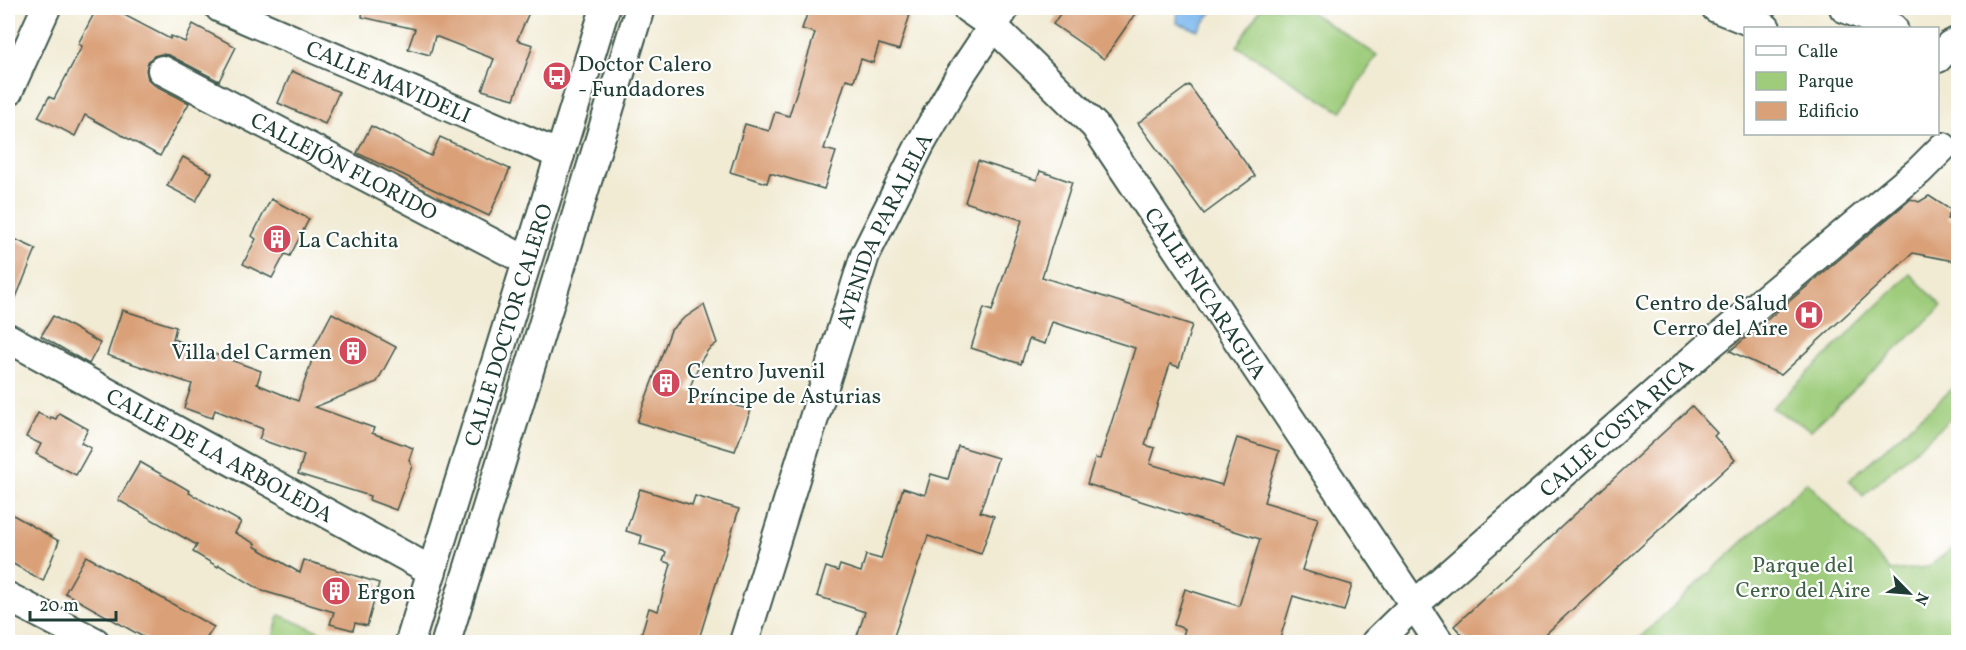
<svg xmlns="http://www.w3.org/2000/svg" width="1966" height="650" viewBox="0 0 1966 650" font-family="Vollkorn,serif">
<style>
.green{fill:#9ecc7b;stroke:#5e8458;stroke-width:1.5}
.water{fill:#7db8ef;stroke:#4e7a92;stroke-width:1.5}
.building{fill:#daa179}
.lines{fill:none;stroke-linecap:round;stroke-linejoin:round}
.minor-casing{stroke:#3e574c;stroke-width:32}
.minor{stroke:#fff;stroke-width:28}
.labels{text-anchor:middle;stroke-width:4.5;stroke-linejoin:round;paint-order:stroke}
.poi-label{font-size:22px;fill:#1f3d34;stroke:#fff;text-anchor:start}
.street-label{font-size:22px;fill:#1f3d34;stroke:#fff}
.park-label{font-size:22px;fill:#3f6146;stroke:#fff}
</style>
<rect width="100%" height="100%" fill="#fff"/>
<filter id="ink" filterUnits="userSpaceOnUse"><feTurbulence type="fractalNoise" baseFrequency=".0167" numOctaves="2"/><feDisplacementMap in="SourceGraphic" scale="12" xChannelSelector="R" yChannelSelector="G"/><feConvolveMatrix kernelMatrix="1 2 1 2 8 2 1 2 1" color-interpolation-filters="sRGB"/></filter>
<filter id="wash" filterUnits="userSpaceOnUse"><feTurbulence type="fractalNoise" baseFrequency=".008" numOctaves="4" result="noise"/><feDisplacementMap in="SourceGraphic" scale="24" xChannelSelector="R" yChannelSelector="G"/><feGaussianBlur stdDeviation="1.35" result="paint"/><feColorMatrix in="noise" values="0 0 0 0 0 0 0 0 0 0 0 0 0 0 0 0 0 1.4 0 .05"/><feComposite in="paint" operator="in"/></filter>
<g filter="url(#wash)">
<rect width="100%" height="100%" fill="#f1ebd4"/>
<!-- green -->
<g class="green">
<polygon points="1261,8 1304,8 1377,55 1341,112 1237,46"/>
<polygon points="1910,274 1942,306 1811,430 1772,408"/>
<polygon points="1958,384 1958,412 1863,496 1849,480"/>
<polygon points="1807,482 1891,571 1928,567 1958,544 1958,642 1635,642"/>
<polygon points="279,615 345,642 272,642"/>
</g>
<!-- water -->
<polygon class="water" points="1178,8 1215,8 1198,30 1177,23"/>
<g id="blocks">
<!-- building -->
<g class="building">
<polygon points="97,8 111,8 170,39 171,36 185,42 193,24 236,47 219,81 169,55 161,54 154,56 148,62 146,70 148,79 154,85 189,103 160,156 85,115 75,136 38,117 49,97 54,99 82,46 78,44"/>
<polygon points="363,8 531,8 517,40 533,45 514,99 482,90 494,59 435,36 430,55 408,49 415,29 362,17"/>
<polygon points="809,8 912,8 899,50 879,44 873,63 861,59 854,81 846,79 824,149 836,152 824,189 770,173 767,183 730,172 745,124 769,131 775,112 789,116 815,33 802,29"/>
<polygon points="1064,8 1139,8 1104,59 1053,24"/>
<polygon points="292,71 339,92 325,124 278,103"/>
<polygon points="1189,85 1255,176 1204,214 1138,123"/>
<polygon points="371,126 431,156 440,137 510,169 489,216 357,153"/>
<polygon points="183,157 212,173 196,201 167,186"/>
<polygon points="978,161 1037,180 1040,171 1072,182 1042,277 1192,325 1179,367 1170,364 1153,418 1145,445 1155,448 1150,464 1222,485 1237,438 1279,451 1264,502 1318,518 1302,570 1352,585 1344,611 1293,596 1279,642 1181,642 1185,629 1174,625 1185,589 1239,606 1260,539 1087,484 1095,458 1100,459 1135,348 1052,322 1045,344 1029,339 1021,364 971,348 984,308 992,311 1022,220 965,202"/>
<polygon points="1929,196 1951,210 1947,219 1959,221 1959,262 1913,253 1781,375 1730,351 1911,199 1919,202"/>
<polygon points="271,199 309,219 290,256 285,254 272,278 243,264 256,239 252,236"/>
<polygon points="8,236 36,249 8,317"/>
<polygon points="704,305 717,343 708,350 700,362 688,392 751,410 735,451 637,422 671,330 683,319"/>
<polygon points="122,310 176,327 173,339 261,371 257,384 298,401 313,357 310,355 332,313 396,347 377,382 315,407 374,428 372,433 413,448 409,460 412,466 396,510 369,500 370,496 298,474 304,455 259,439 263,429 215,410 212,418 184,408 192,384 107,355"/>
<polygon points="53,316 100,343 89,364 41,336"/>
<polygon points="1692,406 1717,433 1714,436 1735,460 1537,642 1469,642 1454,626"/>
<polygon points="38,413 50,419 51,417 56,419 59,413 88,429 81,443 91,448 76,475 36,454 41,444 26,437"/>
<polygon points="958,446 998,458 980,512 994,516 981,554 928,536 892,642 855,642 865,612 817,596 826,567 838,571 840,565 861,572 866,555 881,559 903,488 925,495 931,474 948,479"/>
<polygon points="140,462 190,491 189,493 241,522 235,533 256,544 254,546 300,573 304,560 379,583 367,626 355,623 353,630 330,624 334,612 263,591 219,565 218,567 193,552 197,545 118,500"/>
<polygon points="640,489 692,505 695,496 739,509 698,642 639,642 649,608 658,611 671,564 663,561 666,552 640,544 642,536 626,531"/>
<polygon points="8,512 59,541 43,581 8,561"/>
<polygon points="86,556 214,627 204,642 152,642 65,593"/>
</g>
</g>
</g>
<g filter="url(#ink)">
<use href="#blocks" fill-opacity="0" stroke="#3e574c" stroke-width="1.5"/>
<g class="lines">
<!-- minor casing -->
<g class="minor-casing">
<g id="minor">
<path id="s1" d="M 220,8 L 560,155"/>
<path id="s2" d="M 967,8 L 993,26 L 1095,126 L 1439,642"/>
<polyline points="1716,8 1766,28"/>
<polyline points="1844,8 1893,28"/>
<polyline points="1938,58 1950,45 1958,41"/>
<path id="s3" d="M 162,70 L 527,261"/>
<polyline points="8,92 46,8"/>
<path id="s4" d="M 8,338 L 432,571"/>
<polyline points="8,597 95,642"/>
<path id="s5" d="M 410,642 L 605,8"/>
<polyline points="446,642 640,8"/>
<path id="s6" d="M 744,642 L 865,255 L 920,145 L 959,77 L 1005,8"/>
<path id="s7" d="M 1376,642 L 1414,605 L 1706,348 L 1919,171 L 1943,147"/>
</g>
</g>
<!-- minor -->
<use href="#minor" class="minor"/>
</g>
</g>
<!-- icons -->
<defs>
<g id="bus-disc" transform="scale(1.5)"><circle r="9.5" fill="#d1495b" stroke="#fff"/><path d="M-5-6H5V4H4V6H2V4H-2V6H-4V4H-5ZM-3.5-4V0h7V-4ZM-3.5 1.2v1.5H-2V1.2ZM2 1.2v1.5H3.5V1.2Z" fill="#fff"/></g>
<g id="building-disc" transform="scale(1.5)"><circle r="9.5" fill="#d1495b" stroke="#fff"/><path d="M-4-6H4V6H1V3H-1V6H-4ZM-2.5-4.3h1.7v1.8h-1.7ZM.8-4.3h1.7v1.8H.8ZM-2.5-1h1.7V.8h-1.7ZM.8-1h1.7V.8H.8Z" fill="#fff"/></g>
<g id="hospital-disc" transform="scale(1.5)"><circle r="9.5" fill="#d1495b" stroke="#fff"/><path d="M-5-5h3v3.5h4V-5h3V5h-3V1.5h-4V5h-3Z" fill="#fff"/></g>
</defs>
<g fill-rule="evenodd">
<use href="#bus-disc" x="557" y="76"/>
<use href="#building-disc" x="277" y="239"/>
<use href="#hospital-disc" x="1809" y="315"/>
<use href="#building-disc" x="353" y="351"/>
<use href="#building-disc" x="666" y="383"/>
<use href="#building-disc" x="336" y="591"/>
</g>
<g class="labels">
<!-- poi labels -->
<g class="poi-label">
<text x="578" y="71">Doctor Calero<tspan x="578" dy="25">- Fundadores</tspan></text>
<text x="298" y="247">La Cachita</text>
<text x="1788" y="310" text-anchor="end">Centro de Salud<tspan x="1788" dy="25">Cerro del Aire</tspan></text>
<text x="332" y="359" text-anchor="end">Villa del Carmen</text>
<text x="687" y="378">Centro Juvenil<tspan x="687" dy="25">Príncipe de Asturias</tspan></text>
<text x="357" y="599">Ergon</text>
</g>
<!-- street labels -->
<g class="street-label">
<text dy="8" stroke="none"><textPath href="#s1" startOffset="184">CALLE MAVIDELI</textPath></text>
<text dy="8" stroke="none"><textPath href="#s3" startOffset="206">CALLEJÓN FLORIDO</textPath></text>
<text dy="8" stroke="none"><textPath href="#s6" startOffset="435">AVENIDA PARALELA</textPath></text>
<text dy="8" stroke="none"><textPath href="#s2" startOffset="375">CALLE NICARAGUA</textPath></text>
<text dy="8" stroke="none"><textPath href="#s5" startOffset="332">CALLE DOCTOR CALERO</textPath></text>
<text dy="8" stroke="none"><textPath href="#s7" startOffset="322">CALLE COSTA RICA</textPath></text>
<text dy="8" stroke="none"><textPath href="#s4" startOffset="242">CALLE DE LA ARBOLEDA</textPath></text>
</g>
<!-- park labels -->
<g class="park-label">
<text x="1803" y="572">Parque del<tspan x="1803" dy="25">Cerro del Aire</tspan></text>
</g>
</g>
<!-- margin -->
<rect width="1966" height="650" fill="none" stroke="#fff" stroke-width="30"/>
<!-- legend -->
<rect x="1744" y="27" width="195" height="108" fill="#ffffff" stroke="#a5b1ae" stroke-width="1.5"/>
<rect x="1756" y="46" width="30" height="9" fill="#ffffff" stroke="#a5b1ae" stroke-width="1.5"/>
<text x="1798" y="57" font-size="18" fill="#1f3d34">Calle</text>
<rect x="1756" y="72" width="30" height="18" fill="#9ecc7b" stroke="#a5b1ae" stroke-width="1.5"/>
<text x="1798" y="87" font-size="18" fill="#1f3d34">Parque</text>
<rect x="1756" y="102" width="30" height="18" fill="#daa179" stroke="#a5b1ae" stroke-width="1.5"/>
<text x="1798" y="117" font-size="18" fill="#1f3d34">Edificio</text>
<!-- north arrow -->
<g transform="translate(1909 593) rotate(115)" stroke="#ffffff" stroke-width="4.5" paint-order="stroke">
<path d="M0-4.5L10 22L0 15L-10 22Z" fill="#1f3d34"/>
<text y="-9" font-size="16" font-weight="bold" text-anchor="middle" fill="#1f3d34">N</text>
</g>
<!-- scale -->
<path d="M30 611v9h86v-9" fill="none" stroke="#1f3d34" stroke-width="3"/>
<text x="39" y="611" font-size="18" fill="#1f3d34" stroke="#ffffff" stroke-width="4.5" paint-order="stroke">20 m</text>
</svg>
